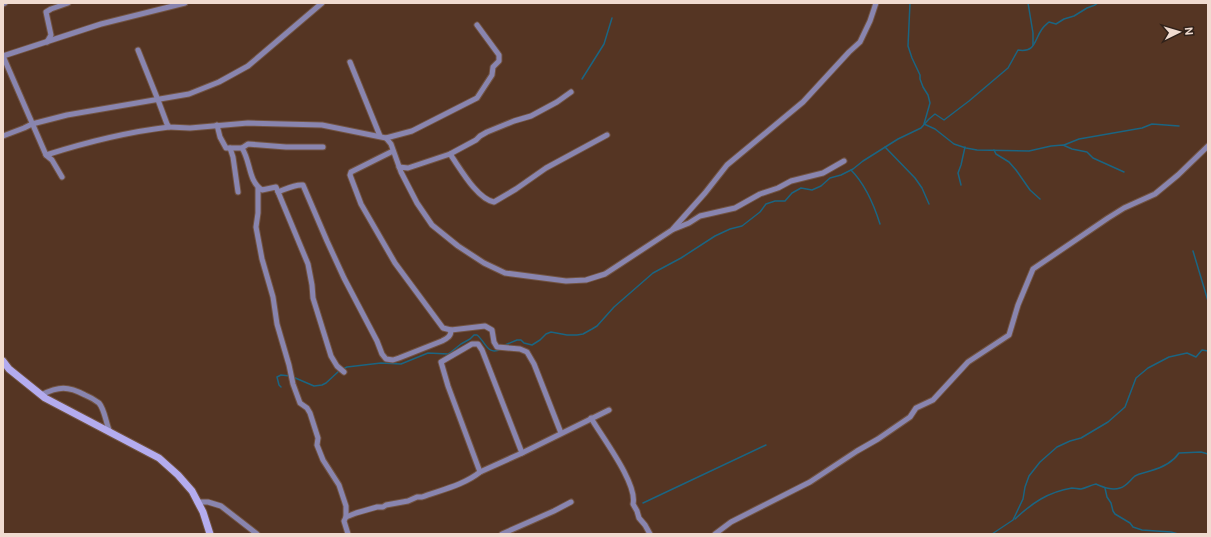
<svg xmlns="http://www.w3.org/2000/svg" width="1211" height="537" viewBox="0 0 1211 537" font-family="'DM Sans',sans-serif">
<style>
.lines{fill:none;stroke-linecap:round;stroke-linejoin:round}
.stream{stroke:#1b6582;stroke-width:1.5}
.minor-casing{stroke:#715342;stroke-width:7}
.secondary-casing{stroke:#715342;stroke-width:9}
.minor{stroke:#8985af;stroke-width:5}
.secondary{stroke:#b4acef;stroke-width:7}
</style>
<rect width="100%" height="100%" fill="#553523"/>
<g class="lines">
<!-- stream -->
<g class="stream">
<polyline points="910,3 908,46 912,58 920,75 920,79 923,87 928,95 930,103 924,124 935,129 954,144 966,148 977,150 1029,151 1051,146 1063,145 1072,149 1087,152 1093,158 1124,172"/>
<polyline points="1028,3 1033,33 1033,45"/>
<polyline points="582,79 604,44 612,18"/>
<polyline points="1064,145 1079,139 1142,128 1152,124 1179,126"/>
<polyline points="885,147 915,178 922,188 929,204"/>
<polyline points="994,150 996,154 1009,162 1016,170 1030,190 1040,199"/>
<path d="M 851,170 C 865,184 874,205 880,224"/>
<polyline points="961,185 958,173 961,165 965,147"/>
<polyline points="1193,251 1208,301"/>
<path d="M 505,345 L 517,340 L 521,340 L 524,343 L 532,345 L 540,340 L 546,334 L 551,332 L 567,335 L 577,335 L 583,334 L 592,329 L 597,326 L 614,307 L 653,273 L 681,258 L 715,236 L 730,229 L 742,226 L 760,212 L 766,204 L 775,201 L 785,201 L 792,193 L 801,188 L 812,190 L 821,186 L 830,178 L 841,175 L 853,169 L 863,161 L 898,139 L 921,128 L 929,119 L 935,114 L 944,120 L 969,101 L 1008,68 L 1018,50 C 1036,53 1034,40 1042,29 C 1044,26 1047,24 1049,22 L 1056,24 L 1064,19 L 1074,16 L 1087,8 L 1095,5 L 1098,3"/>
<path d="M 293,377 L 314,386 L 322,385 L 326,383 L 339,371 L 347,367 L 381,363 L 401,364 L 428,353 L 448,354 L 451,352 L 461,344 L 470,339 L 474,335 L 477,335 C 486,342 487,356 501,349"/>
<polyline points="281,387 279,385 277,377 281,375 290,376"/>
<polyline points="1105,488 1107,497 1111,503 1113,511 1115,514 1130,523 1133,527 1142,530 1171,532 1178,534"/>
<polyline points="643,503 766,445"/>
<path d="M 1015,519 C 1032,503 1048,492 1072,488 C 1075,488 1078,489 1081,489 C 1086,488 1091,485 1096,484 C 1103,487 1112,491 1120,488 C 1127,486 1130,480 1135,476 C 1140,473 1145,473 1150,471 C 1161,468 1173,462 1179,453 L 1201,452 L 1208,454"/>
<polyline points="992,534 1013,520 1023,499 1025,487 1029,476 1040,462 1057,447 1070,441 1081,438 1108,422 1125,407 1136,378 1148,368 1169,357 1187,353 1196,357 1202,350 1208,351"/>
</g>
<!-- minor casing -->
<g class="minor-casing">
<g id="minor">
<polyline points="3,4 5,3"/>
<polyline points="47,42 51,35 46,12 51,9 68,3"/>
<polyline points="138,50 158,100 167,124 169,127 190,128 248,123 322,125 386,138 391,144 401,172 417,203 432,225 458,246 484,263 505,273 566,281 586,280 605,274 672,230 705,193 727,165 803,102 849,52 860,42 870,21 876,3"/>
<polyline points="3,56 101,24 185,3"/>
<polyline points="3,56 46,155 52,160 62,177"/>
<polyline points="350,62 380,136"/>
<path d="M 217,125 L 220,137 L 226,148 L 242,148 C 251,162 248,181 262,190 L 276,187 L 308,264 L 312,285 L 313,298 L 331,356 L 337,366 L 344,372"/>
<polyline points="3,136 24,128 32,124 67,115 189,94 219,82 248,66 322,3"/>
<polyline points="386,138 412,131 477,98 492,75 493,67 499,61 499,55 477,25"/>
<polyline points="230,148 233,157 238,192"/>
<polyline points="242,148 248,144 286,147 323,147"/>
<polyline points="393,151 351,172 350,175 361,204 395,263 443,328 451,330 485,326 492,330 494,342 497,347 520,349 527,352 534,364 561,433"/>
<polyline points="450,154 476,140 480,136 487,132 514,121 531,116 557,102 571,92"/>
<path d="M 46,155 C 87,142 127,132 169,127"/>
<path d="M 399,167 L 408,168 L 450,154 C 460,168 477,199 494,202 L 516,189 L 546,168 L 607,135"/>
<polyline points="258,188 258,213 256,227 262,259 273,297 277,324 289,365 293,384 300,403 307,408 310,413 318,438 317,445 323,460 339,485 346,506 346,517 344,521 348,534"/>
<path d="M 278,192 C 286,189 295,184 303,185 L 327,241 L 344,278 L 377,341 L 382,354 L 386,359 L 393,360 L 399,358 L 442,341 C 448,338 451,336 451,330"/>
<polyline points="674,229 689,223 700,216 735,208 760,194 778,188 791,181 823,173 844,161"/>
<path d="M 41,395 C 59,386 68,386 85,395 C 90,397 95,400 99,403 C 105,410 106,424 110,432"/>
<path d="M 591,418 C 602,437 638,484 633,504 L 637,511 L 639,518 L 645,525 L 650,534"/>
<polyline points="480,472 448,386 441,362 472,344 478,344 482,350 522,453"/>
<polyline points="197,502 208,502 221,506 257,534"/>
<path d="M 346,517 L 356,513 L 377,507 L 383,507 L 386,505 L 408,501 L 417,497 L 422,497 C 441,490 464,485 480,472 L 522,453 L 609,410"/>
<polyline points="502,534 554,511 571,502"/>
<polyline points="715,534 731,522 810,482 857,451 878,439 910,417 916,408 933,400 968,362 1009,335 1018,305 1033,269 1108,218 1124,208 1155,194 1178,175 1208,146"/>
</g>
</g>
<!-- secondary casing -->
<g class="secondary-casing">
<polyline id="secondary" points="3,361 9,369 45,398 159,458 178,475 192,491 203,512 210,534"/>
</g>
<!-- minor -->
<use href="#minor" class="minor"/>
<!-- secondary -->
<use href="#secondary" class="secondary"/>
</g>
<!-- border -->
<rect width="1211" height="537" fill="none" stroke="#f0dbd0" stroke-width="8"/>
<!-- north arrow -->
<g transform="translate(1179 32) rotate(85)" stroke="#302119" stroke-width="3" paint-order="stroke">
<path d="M0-3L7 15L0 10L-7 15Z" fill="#f0dbd0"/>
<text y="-6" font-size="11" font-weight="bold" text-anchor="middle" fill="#f0dbd0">N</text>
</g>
</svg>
